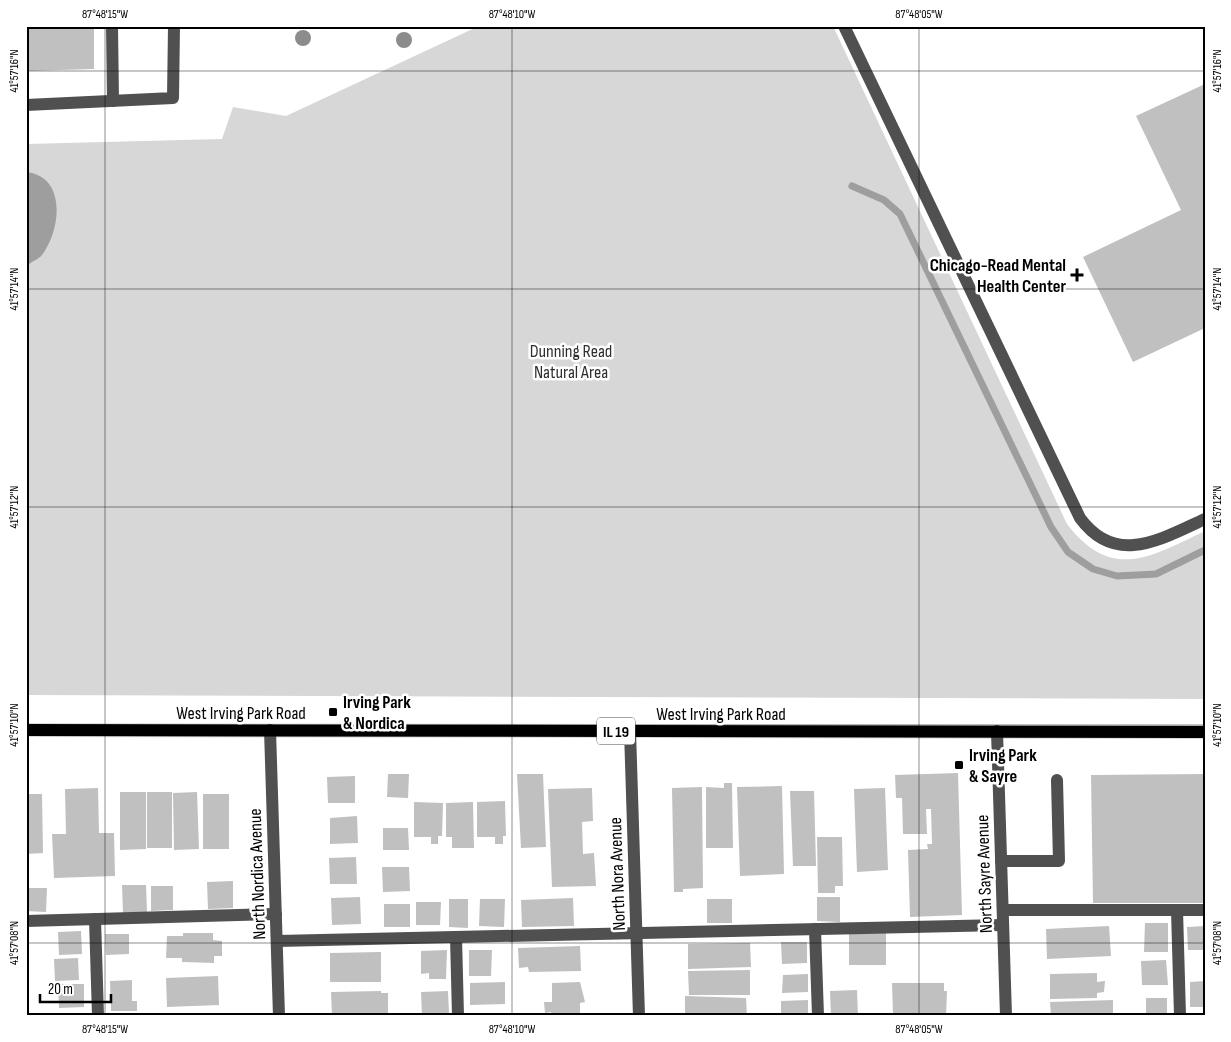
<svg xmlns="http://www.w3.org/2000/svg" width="1231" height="1042" viewBox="0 0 1231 1042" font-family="'Sofia Sans Condensed',sans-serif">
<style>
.green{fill:#d7d7d7}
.water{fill:#9e9e9e}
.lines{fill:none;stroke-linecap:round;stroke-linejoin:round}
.stream{stroke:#9e9e9e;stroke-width:7}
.building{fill:#c0c0c0}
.major-casing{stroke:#dbdbdb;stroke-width:14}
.minor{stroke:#505050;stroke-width:12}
.major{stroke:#000;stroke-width:12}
.tree{fill:#8c8c8c}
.ticks{fill:none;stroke:#000;stroke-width:1;stroke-opacity:0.45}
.poi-dot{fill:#000;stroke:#fff;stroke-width:2}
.labels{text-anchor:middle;stroke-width:5;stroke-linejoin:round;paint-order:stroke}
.shield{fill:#fff;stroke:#4c4c4c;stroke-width:1}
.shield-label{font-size:16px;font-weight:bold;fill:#000}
.poi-label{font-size:18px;font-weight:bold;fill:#000;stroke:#fff;text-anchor:start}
.park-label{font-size:18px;fill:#2e2e2e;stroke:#fff}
.street-label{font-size:18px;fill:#000;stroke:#fff}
.neatline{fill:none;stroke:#000;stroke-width:2}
.ticks-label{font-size:12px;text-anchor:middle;fill:#000}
</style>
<rect width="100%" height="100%" fill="#fff"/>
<!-- green -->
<path class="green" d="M 479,26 L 833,26 L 1067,524 C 1112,582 1150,557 1205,531 L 1205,699 L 26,695 L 26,144 L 222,139 L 233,107 L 286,116 Z"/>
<!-- water -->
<path class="water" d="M 26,172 C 67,176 61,230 42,255 C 39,259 31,262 26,266 Z"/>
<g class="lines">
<!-- stream -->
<polyline class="stream" points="852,186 884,200 900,214 1051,527 1068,552 1093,569 1117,576 1156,574 1205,550"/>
</g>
<!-- building -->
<g class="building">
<polygon points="26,26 94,26 94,69 26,71"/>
<polygon points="1205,84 1205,328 1133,362 1083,257 1181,210 1136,116"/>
<polygon points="958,773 962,915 910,917 908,850 928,849 927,844 932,844 931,809 926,809 927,834 903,834 902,798 896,798 895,775"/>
<polygon points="388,774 409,774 408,798 387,797"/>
<polygon points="517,774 543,774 546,847 521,848"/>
<polygon points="1205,774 1205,903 1093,903 1091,775"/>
<polygon points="355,776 355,803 328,803 327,777"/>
<polygon points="724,783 732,783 733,848 706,848 706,787 724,788"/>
<polygon points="782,786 784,874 740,876 737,787"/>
<polygon points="702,787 703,888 683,889 683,892 674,892 672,788"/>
<polygon points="98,788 99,833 114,833 115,876 54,878 52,834 66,834 65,789"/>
<polygon points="592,788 593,821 582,822 583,854 594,853 596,886 552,887 548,789"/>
<polygon points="885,788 888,870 857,872 854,789"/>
<polygon points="790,791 814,791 816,866 793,866"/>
<polygon points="120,792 146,792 146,849 120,850"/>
<rect x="147" y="792" width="25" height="56"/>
<polygon points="197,792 199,849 174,850 173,793"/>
<polygon points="26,794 42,794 43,853 26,854"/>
<rect x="203" y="794" width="26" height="55"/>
<polygon points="505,801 506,836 503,836 503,844 495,844 495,837 477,837 477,802"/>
<polygon points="414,802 443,803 442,836 438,836 438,844 431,844 431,837 414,837"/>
<polygon points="473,802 474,848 452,848 452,837 446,837 446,803"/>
<polygon points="357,816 358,843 330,844 330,818"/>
<polygon points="383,828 408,828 409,850 383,850"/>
<polygon points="817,837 842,837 843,886 835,886 835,893 818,893"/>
<polygon points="356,857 357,884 330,884 329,858"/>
<polygon points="382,867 409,867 410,891 383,892"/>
<polygon points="233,881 233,908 208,909 207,882"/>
<polygon points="122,885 146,885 147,912 123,913"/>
<polygon points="151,886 173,886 173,910 151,911"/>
<polygon points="26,888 47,888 46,912 26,911"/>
<polygon points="360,897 361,924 332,925 331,898"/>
<polygon points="817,897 840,897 840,922 817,921"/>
<polygon points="573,898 574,926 522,927 521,900"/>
<polygon points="449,899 468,899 468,928 449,927"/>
<polygon points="480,899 505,899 504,927 479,926"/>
<rect x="707" y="899" width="25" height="24"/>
<polygon points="416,902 441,902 440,925 416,925"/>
<rect x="384" y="904" width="26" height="23"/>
<polygon points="1145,923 1168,923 1168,952 1144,952"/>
<polygon points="1109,926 1111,956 1047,959 1046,929"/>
<polygon points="1205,926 1205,950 1188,950 1187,927"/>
<polygon points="81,931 82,954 59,955 58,932"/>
<polygon points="183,933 213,933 213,940 222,941 222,956 214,956 214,963 182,962 182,958 166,958 167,936 183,936"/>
<polygon points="886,933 886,965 849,965 849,934"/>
<polygon points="105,934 129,934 129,954 106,955"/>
<polygon points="781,942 807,942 807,963 782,964"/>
<polygon points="750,943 751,967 688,969 688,944"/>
<polygon points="580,946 581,971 529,972 528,967 519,968 518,948"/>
<polygon points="447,950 446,979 429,979 429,973 421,974 421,951"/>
<polygon points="469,950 492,950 491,976 469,976"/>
<polygon points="381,952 381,982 330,982 330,953"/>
<polygon points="78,958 79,980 55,981 54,959"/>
<polygon points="1166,960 1168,985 1142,985 1141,961"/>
<polygon points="750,970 750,995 689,995 688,971"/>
<polygon points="1097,973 1097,982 1105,981 1104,992 1097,993 1097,998 1050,999 1050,974"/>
<polygon points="808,974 808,992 782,993 783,975"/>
<polygon points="218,976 219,1005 167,1007 166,978"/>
<polygon points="132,980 132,1001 137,1001 137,1011 111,1011 110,981"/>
<polygon points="1205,981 1205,1007 1190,1007 1190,982"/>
<polygon points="505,982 505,1004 470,1005 470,983"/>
<polygon points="580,982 585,1002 580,1003 580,1016 552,1016 551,1012 545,1013 544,1002 552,1002 552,983"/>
<polygon points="892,983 944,983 944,991 947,991 946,1016 893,1015"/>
<polygon points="58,984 84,984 84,1007 59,1008"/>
<polygon points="857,990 858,1016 831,1016 830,991"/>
<polygon points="381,991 381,993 388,993 388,1016 332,1016 331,992"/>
<polygon points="448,991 449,1014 422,1016 421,992"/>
<polygon points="685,996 746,998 747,1016 685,1016"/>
<rect x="1146" y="998" width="21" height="17"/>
<polygon points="808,1000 808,1016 781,1016 781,1001"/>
<polygon points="1113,1000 1113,1016 1051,1016 1050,1002"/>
</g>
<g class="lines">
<!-- major casing -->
<g class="major-casing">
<polyline id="major" points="26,730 1205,732"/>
</g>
<!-- minor -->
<g class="minor">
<polyline points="112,26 113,101"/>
<path d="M 844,26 L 1080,518 C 1116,567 1161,539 1205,519"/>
<polyline points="26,105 173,98 174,26"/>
<polyline points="270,730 279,1016"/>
<polyline points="630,731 639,1016"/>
<polyline points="997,731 1006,1016"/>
<polyline points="1001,861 1059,861 1057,780"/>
<polyline points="1003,910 1205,910"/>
<polyline points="1177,910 1180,1016"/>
<polyline points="95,919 98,1016"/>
<polyline points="26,921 276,914"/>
<polyline points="815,929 818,1016"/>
<polyline points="456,937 458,1016"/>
<polyline points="277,941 1003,925"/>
</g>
<!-- major -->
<use href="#major" class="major"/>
</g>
<!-- trees -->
<g class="tree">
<circle cx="303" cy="38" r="8"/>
<circle cx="404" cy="40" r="8"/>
</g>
<!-- ticks -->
<path class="ticks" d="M 105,26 L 105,1016M 512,26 L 512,1016M 919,26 L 919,1016M 26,71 L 1205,71M 26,289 L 1205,289M 26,507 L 1205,507M 26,725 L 1205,725M 26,943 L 1205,943"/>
<!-- markers -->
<g class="poi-dot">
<path d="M1074.5 267.5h5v5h5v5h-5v5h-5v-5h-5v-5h5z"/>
<rect x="328" y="707" width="10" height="10" rx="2.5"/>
<rect x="954" y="760" width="10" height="10" rx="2.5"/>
</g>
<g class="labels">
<!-- shield labels -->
<rect class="shield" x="597" y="717.5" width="38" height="27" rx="4"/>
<g class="shield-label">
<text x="616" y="737">IL 19</text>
</g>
<!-- poi labels -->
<g class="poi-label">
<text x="1066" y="271" text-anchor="end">Chicago-Read Mental<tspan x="1066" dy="21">Health Center</tspan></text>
<text x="343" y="708">Irving Park<tspan x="343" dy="21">&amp; Nordica</tspan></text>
<text x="969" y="761">Irving Park<tspan x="969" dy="21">&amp; Sayre</tspan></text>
</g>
<!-- park labels -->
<g class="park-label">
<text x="571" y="357">Dunning Read<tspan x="571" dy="21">Natural Area</tspan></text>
</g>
<!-- street labels -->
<g class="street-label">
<text x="241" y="719">West Irving Park Road</text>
<text x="721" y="720">West Irving Park Road</text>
<text transform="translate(257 874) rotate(-92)" y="6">North Nordica Avenue</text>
<text transform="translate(617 874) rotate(-92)" y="6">North Nora Avenue</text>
<text transform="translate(984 874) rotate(-92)" y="6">North Sayre Avenue</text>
</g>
</g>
<!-- border -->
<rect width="1231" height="1042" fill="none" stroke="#ffffff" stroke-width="55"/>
<!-- scale -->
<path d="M40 994v8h71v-8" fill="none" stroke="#000000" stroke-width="2.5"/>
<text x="48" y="994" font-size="15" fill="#000000" stroke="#ffffff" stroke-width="4" paint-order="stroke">20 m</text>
<rect x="28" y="28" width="1176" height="986" class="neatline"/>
<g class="ticks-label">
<text x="105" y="18">87°48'15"W</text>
<text x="512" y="18">87°48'10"W</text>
<text x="919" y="18">87°48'05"W</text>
<text transform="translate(14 71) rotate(-90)" y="4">41°57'16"N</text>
<text transform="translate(1217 71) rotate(-90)" y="4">41°57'16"N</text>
<text transform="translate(14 289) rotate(-90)" y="4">41°57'14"N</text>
<text transform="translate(1217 289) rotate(-90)" y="4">41°57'14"N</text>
<text transform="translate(14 507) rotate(-90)" y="4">41°57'12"N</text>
<text transform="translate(1217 507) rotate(-90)" y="4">41°57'12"N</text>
<text transform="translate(14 725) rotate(-90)" y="4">41°57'10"N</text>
<text transform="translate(1217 725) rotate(-90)" y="4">41°57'10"N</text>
<text transform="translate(14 943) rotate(-90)" y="4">41°57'08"N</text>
<text transform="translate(1217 943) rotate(-90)" y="4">41°57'08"N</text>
<text x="105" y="1033">87°48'15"W</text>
<text x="512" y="1033">87°48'10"W</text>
<text x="919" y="1033">87°48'05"W</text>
</g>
</svg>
